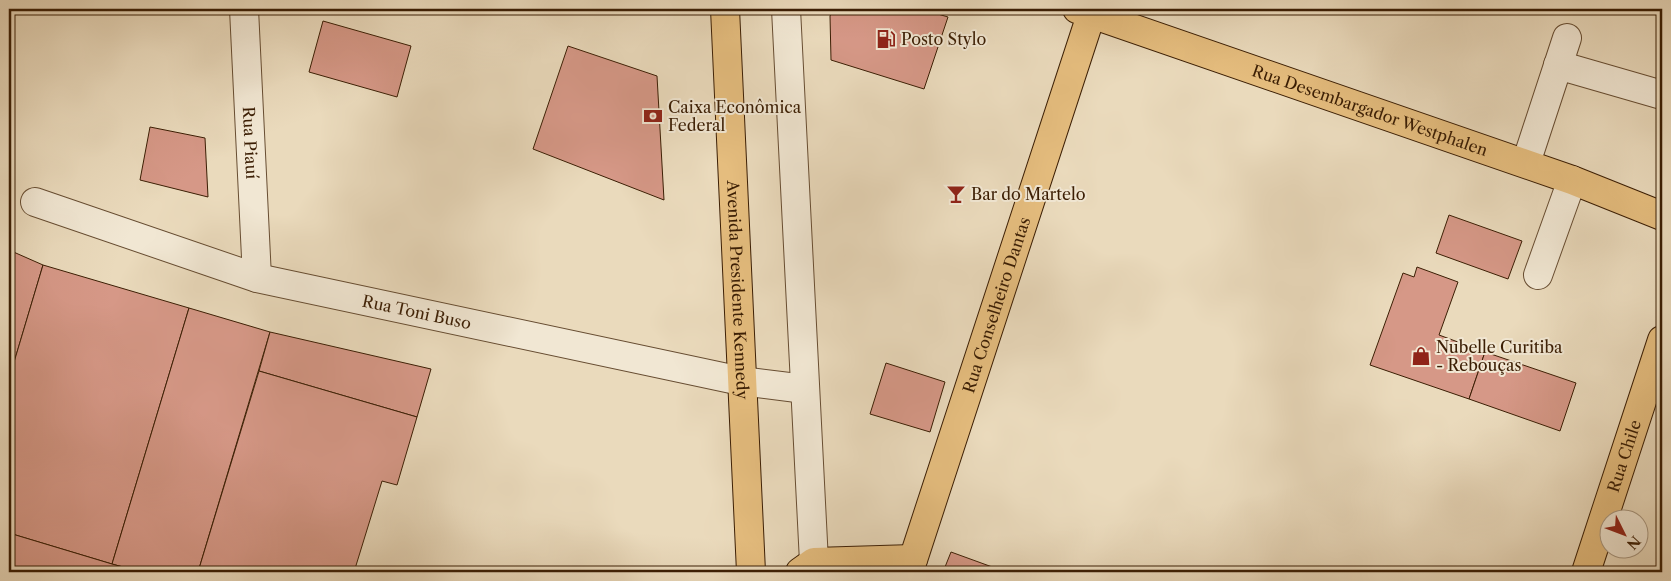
<svg xmlns="http://www.w3.org/2000/svg" width="1671" height="581" viewBox="0 0 1671 581" font-family="'Libre Caslon Text',serif">
<style>
.building{fill:#d69887;stroke:#3b1e04}
.lines{fill:none;stroke-linecap:round;stroke-linejoin:round}
.minor-casing{stroke:#674d32;stroke-width:30}
.major-casing{stroke:#3b1e04;stroke-width:30}
.minor{stroke:#f1e7d3;stroke-width:28}
.major{stroke:#e5bd7e;stroke-width:28}
.labels{text-anchor:middle;stroke-width:4;stroke-linejoin:round;paint-order:stroke}
.poi-label{font-size:16px;fill:#3b1e04;stroke:#f1e7d3;text-anchor:start}
.street-label{font-size:16px;fill:#3b1e04;stroke:#f1e7d3}
</style>
<rect width="100%" height="100%" fill="#eadabc"/>
<filter id="stains"><feTurbulence type="fractalNoise" baseFrequency=".004" numOctaves="4"/><feColorMatrix values="0 0 0 0 .2 0 0 0 0 .09 0 0 0 0 .02 0 0 0 .5 -.17"/></filter>
<radialGradient id="worn" r=".72"><stop offset=".6" stop-color="#630" stop-opacity="0"/><stop offset="1" stop-color="#630" stop-opacity=".3"/></radialGradient>
<!-- building -->
<g class="building">
<polygon points="833,9 921,9 948,17 924,89 831,60 830,16"/>
<polygon points="323,21 411,46 397,97 309,72"/>
<polygon points="568,46 657,76 664,200 533,149"/>
<polygon points="150,127 205,138 208,197 140,180"/>
<polygon points="1449,215 1522,241 1508,279 1436,253"/>
<polygon points="9,250 43,265 9,379"/>
<polygon points="43,265 189,308 112,564 9,533 9,379"/>
<polygon points="1417,267 1458,282 1439,335 1485,352 1469,399 1370,365 1403,273 1414,277"/>
<polygon points="189,308 270,332 198,572 141,572 112,564"/>
<polygon points="270,332 431,369 417,417 259,371"/>
<polygon points="1485,352 1576,383 1560,431 1469,399"/>
<polygon points="886,363 945,382 930,432 870,414"/>
<polygon points="259,371 417,417 397,485 382,481 354,572 198,572"/>
<polygon points="9,533 112,564 141,572 9,572"/>
<polygon points="951,552 1006,572 943,572"/>
</g>
<g class="lines">
<!-- minor casing -->
<g class="minor-casing">
<g id="minor">
<path id="s1" d="M 244,9 L 257,278"/>
<polyline points="786,9 814,562"/>
<polyline points="1558,65 1662,95"/>
<polyline points="1526,163 1567,38"/>
<path id="s2" d="M 35,202 L 257,278 L 741,381 L 805,389"/>
<polyline points="1538,275 1572,180"/>
</g>
</g>
<!-- major casing -->
<g class="major-casing">
<g id="major">
<path id="s3" d="M 725,9 L 751,572"/>
<path id="s4" d="M 1077,9 L 1572,180 L 1662,216"/>
<polyline points="800,572 814,562 913,559"/>
<path id="s5" d="M 909,572 L 1093,9"/>
<path id="s6" d="M 1586,572 L 1662,340"/>
</g>
</g>
<!-- minor -->
<use href="#minor" class="minor"/>
<!-- major -->
<use href="#major" class="major"/>
</g>
<!-- icons -->
<defs>
<g id="fuel-bare" transform="scale(1.5)"><path d="M-5.5-6h7V0h2V4h1.3V-2.5L3-4.5l.8-.8L6-3V5H2.5V1h-1V6h-7ZM-4.2-4.7v3.2H.2V-4.7Z" fill="#8f2418" stroke="#f1e7d3" stroke-width="2.5" paint-order="stroke"/></g>
<g id="bank-bare" transform="scale(1.5)"><path d="M-6-4H6V4H-6ZM0-2.3a2.3 2.3 0 1 0 0 4.6a2.3 2.3 0 1 0 0-4.6Z" fill="#8f2418" stroke="#f1e7d3" stroke-width="2.5" paint-order="stroke"/></g>
<g id="bar-bare" transform="scale(1.5)"><path d="M-6-5H6L.8 .8V4.5H3.5V6h-7V4.5H-.8V.8Z" fill="#8f2418" stroke="#f1e7d3" stroke-width="2.5" paint-order="stroke"/></g>
<g id="shop-bare" transform="scale(1.5)"><path d="M-5-2.5h2.3a2.7 3.5 0 0 1 5.4 0H5L5.5 6h-11ZM-1.5-2.5h3a1.5 2.3 0 0 0-3 0Z" fill="#8f2418" stroke="#f1e7d3" stroke-width="2.5" paint-order="stroke"/></g>
</defs>
<g fill-rule="evenodd">
<use href="#fuel-bare" x="886" y="39"/>
<use href="#bank-bare" x="653" y="116"/>
<use href="#bar-bare" x="956" y="194"/>
<use href="#shop-bare" x="1421" y="356"/>
</g>
<g class="labels">
<!-- poi labels -->
<g class="poi-label">
<text x="901" y="45">Posto Stylo</text>
<text x="668" y="113">Caixa Econômica<tspan x="668" dy="18">Federal</tspan></text>
<text x="971" y="200">Bar do Martelo</text>
<text x="1436" y="353">Nubelle Curitiba<tspan x="1436" dy="18">- Rebouças</tspan></text>
</g>
<!-- street labels -->
<g class="street-label">
<text dy="6" stroke="none"><textPath href="#s4" startOffset="310">Rua Desembargador Westphalen</textPath></text>
<text dy="6" stroke="none"><textPath href="#s1" startOffset="134">Rua Piauí</textPath></text>
<text dy="6" stroke="none"><textPath href="#s3" startOffset="281">Avenida Presidente Kennedy</textPath></text>
<text dy="6" stroke="none"><textPath href="#s5" startOffset="281">Rua Conselheiro Dantas</textPath></text>
<text dy="6" stroke="none"><textPath href="#s2" startOffset="398">Rua Toni Buso</textPath></text>
<text dy="6" stroke="none"><textPath href="#s6" startOffset="122">Rua Chile</textPath></text>
</g>
</g>
<!-- margin -->
<rect width="1671" height="581" fill="none" stroke="#eadabc" stroke-width="30"/>
<rect x="10" y="10" width="1651" height="561" fill="none" stroke="#3b1e04" stroke-width="2.5"/>
<rect x="15" y="15" width="1641" height="551" fill="none" stroke="#3b1e04"/>
<!-- north arrow -->
<g transform="translate(1624 534) rotate(132)"><circle r="24" fill="#f1e7d3" stroke="#a89780"/>
<path d="M0-4L9 19L0 12L-9 19Z" fill="#8f2418"/>
<text y="-8" font-size="14" font-weight="bold" text-anchor="middle" fill="#3b1e04">N</text>
</g>
<rect width="100%" height="100%" filter="url(#stains)"/>
<rect width="100%" height="100%" fill="url(#worn)"/>
</svg>
